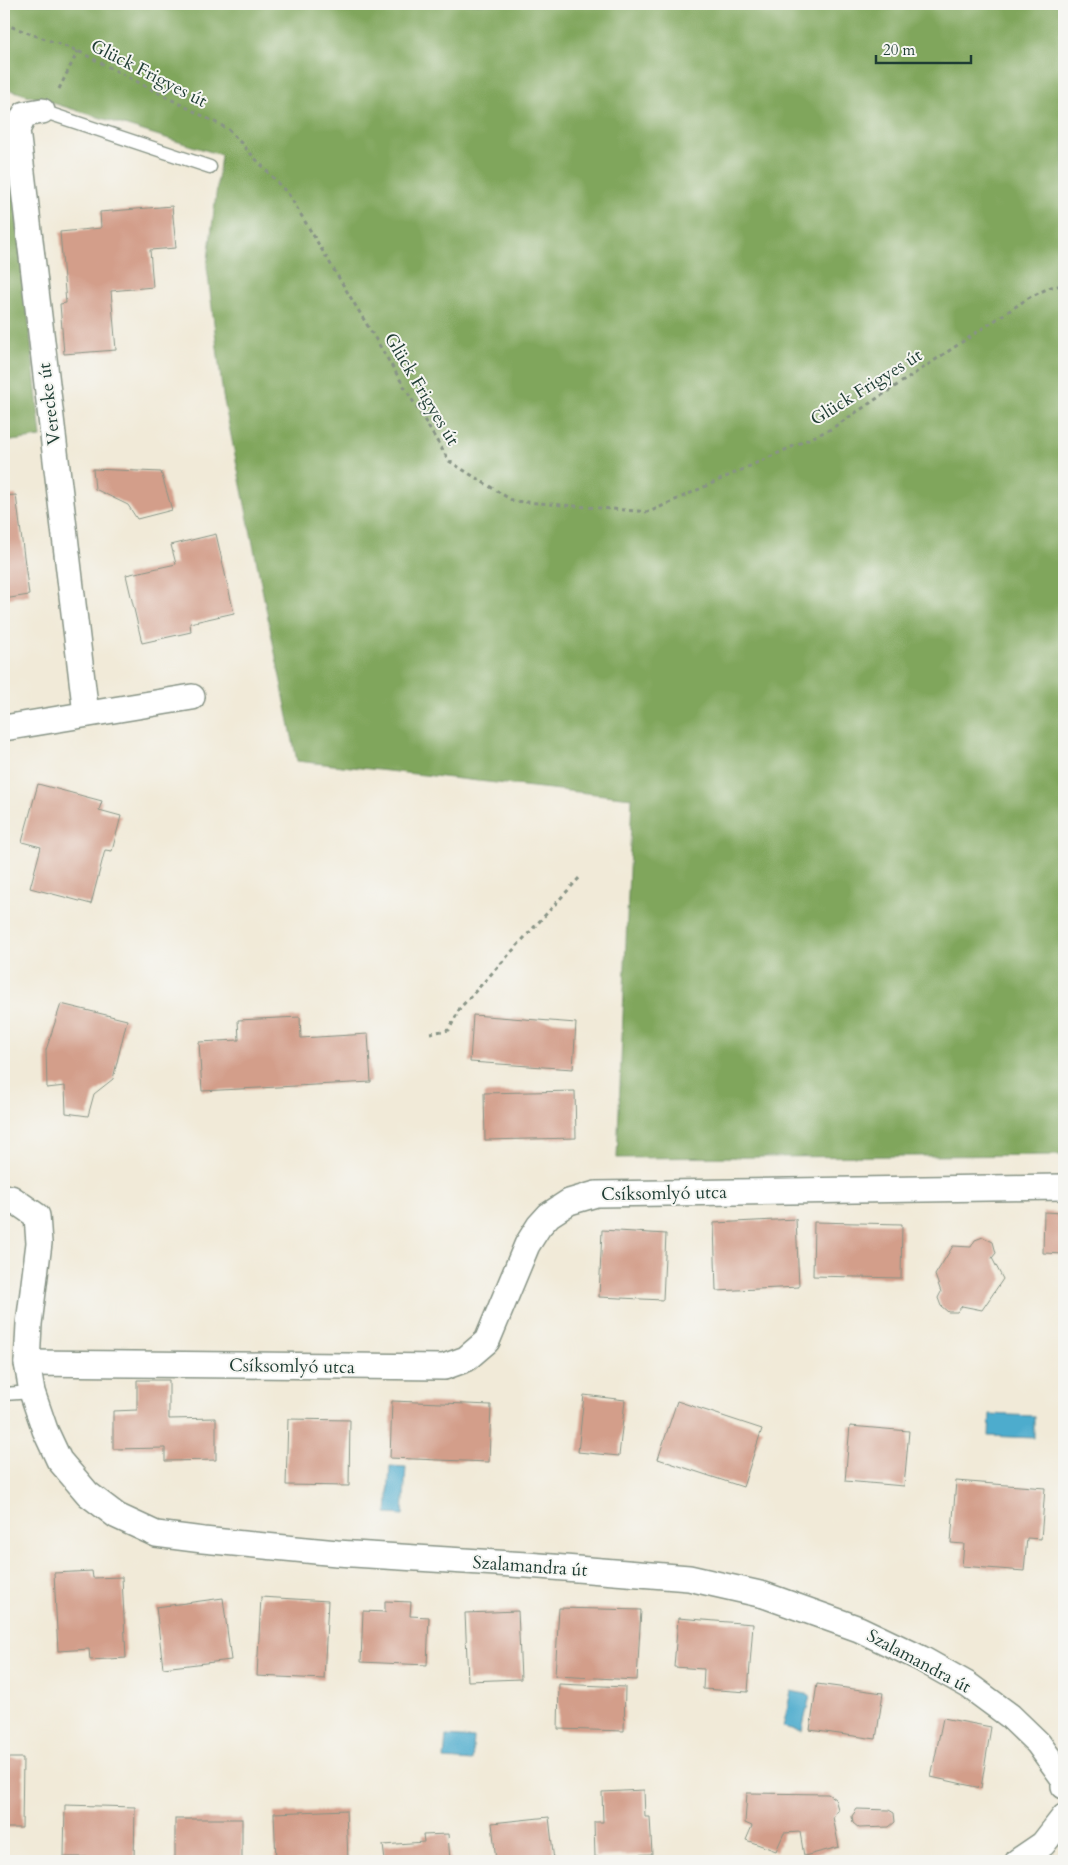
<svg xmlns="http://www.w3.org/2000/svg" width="1068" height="1865" viewBox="0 0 1068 1865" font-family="Cardo,serif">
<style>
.forest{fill:#80a65c;stroke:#507248}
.water{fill:#4eaccd;stroke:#367480}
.building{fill:#d39e8a}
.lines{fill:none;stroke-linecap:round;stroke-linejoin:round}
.service-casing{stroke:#889486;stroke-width:15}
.minor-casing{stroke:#889486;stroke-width:28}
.path{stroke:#889486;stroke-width:3;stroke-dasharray:4 4;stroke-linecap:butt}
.service{stroke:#fff;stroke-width:12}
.minor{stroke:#fff;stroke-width:25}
.labels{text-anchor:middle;stroke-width:4;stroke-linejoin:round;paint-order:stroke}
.street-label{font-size:18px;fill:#1f3d34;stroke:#f6f6f2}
</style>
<rect width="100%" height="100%" fill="#f6f6f2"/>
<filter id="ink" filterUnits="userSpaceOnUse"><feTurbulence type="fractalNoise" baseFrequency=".02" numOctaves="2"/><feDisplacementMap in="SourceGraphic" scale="10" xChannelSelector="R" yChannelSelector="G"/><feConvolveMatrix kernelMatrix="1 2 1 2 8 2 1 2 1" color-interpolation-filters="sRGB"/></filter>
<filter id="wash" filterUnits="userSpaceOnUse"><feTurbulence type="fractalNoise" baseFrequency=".0096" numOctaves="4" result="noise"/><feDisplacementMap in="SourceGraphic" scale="20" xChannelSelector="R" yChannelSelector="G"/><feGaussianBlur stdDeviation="1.12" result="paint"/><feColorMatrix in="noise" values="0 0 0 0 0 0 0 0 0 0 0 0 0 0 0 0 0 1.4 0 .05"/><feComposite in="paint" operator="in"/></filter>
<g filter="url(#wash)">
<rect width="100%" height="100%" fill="#f1ead8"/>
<!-- forest -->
<polygon class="forest" points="4,4 1064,4 1064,1155 617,1158 632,798 297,761 223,396 207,267 221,155 4,88 41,437 4,442"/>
<!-- water -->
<g class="water">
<polygon points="990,1414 1034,1416 1034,1438 989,1436"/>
<polygon points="390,1466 406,1467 403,1515 387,1514"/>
<polygon points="791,1691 810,1695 802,1731 783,1727"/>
<polygon points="446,1736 474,1738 472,1761 444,1759"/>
</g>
<g id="blocks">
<!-- building -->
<g class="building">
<polygon points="172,206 176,248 150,250 153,287 111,291 116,350 64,354 60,304 66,303 60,232 101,228 100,212"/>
<polygon points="93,469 161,472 172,510 137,519 128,505 95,489"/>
<polygon points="16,495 29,595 4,599 4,496"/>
<polygon points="216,534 234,613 190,623 191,632 142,643 126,575 176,564 171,545"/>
<polygon points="38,784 102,801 99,810 121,816 112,851 105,850 91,904 30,888 41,847 22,842"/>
<polygon points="61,1004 127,1020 113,1079 94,1094 88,1116 66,1113 65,1086 47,1088 46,1050"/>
<polygon points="473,1015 576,1023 573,1069 470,1062"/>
<polygon points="300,1017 301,1038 368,1034 371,1082 202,1091 199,1042 239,1040 238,1020"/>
<polygon points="575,1091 576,1138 485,1140 484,1093"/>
<polygon points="1044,1212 1064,1213 1064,1254 1043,1253"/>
<polygon points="796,1219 799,1287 716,1291 714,1223"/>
<polygon points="814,1222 902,1224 901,1278 813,1276"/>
<polygon points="602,1230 666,1234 663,1300 599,1297"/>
<polygon points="983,1237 993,1242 996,1253 992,1258 1003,1279 982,1310 962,1306 957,1312 948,1312 941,1306 938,1298 941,1292 935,1275 953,1246 971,1247 975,1240"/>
<polygon points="137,1380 169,1380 169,1419 216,1418 216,1460 165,1461 165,1448 113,1449 113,1411 137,1410"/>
<polygon points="584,1395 625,1400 619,1456 578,1452"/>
<polygon points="392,1401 491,1405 489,1462 390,1458"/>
<polygon points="677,1401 762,1429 743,1487 658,1459"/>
<polygon points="288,1419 350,1420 349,1486 286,1485"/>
<polygon points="850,1426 909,1431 904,1486 845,1481"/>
<polygon points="956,1481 1045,1488 1041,1539 1027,1538 1024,1571 962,1566 964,1544 951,1543"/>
<polygon points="92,1571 93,1578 122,1577 126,1658 90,1660 89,1649 58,1651 54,1573"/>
<polygon points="261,1597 328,1601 324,1679 257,1676"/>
<polygon points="223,1598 231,1660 163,1668 156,1607"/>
<polygon points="385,1601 411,1602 410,1616 429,1617 427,1665 361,1662 363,1611 385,1612"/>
<polygon points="559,1608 641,1610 637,1680 555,1676"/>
<polygon points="518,1611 521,1679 468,1681 465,1613"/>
<polygon points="678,1618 753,1624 748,1692 703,1689 704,1669 674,1667"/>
<polygon points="559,1684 625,1687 624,1731 558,1729"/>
<polygon points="817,1684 883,1693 876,1739 810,1730"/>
<polygon points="943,1718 991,1727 981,1788 931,1777"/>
<polygon points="4,1758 23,1758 22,1828 4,1828"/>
<polygon points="644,1790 645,1817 650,1817 652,1854 595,1857 594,1822 603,1822 602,1792"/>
<polygon points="747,1793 828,1794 835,1799 838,1809 833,1817 839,1847 804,1856 800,1832 784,1833 776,1851 746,1840 752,1826 745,1823"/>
<polygon points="65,1805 135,1807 134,1861 97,1861 97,1857 64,1857"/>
<polygon points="857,1809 889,1810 894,1813 895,1822 889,1827 859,1828 853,1823 852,1816"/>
<polygon points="346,1810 348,1861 276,1861 274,1813"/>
<polygon points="549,1817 554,1861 496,1861 492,1823"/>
<rect x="175" y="1819" width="67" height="42"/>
<polygon points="448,1834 450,1861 385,1861 383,1845 424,1842 423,1835"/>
</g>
</g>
</g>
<g filter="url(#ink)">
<use href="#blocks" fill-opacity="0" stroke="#889486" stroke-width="1"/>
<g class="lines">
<!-- service casing -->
<g class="service-casing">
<g id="service">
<polyline points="42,111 210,167"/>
<polyline points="4,1394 32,1392"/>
</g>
</g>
<!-- minor casing -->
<g class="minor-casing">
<g id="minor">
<polyline points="42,111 25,114 17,130 86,714"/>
<polyline points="4,728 192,697"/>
<polyline points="4,1197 11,1198 37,1216 39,1243 29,1324 27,1363 32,1392 45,1430 59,1460 88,1494 117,1516 156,1534 203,1540 337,1553 527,1565 689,1578 764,1595 859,1629 920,1658 968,1685 1010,1716 1038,1743 1064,1779 1064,1786"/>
<polyline points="27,1363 444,1367 466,1359 487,1341 527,1245 539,1226 549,1215 569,1202 596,1194 1064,1187"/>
<polyline points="1018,1861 1043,1844 1064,1817"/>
</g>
</g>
<!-- path -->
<g class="path">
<polyline points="4,24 78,51 228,129 289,195 449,461 513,501 649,512 831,429 1030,297 1051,287 1064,285"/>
<polyline points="59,89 78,51"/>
<polyline points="430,1033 449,1030 460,1008 581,876"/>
</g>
<!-- service -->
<use href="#service" class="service"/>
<!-- minor -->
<use href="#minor" class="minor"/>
</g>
</g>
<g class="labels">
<!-- street labels -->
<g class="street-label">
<text transform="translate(149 73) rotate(27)" y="6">Glück Frigyes út</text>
<text transform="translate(866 387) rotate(-32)" y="6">Glück Frigyes út</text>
<text transform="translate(422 389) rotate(59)" y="6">Glück Frigyes út</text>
<text transform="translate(49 404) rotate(-97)" y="6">Verecke út</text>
<text transform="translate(664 1193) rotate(-1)" y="6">Csíksomlyó utca</text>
<text transform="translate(292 1366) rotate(1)" y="6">Csíksomlyó utca</text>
<text transform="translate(530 1566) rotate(4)" y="6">Szalamandra út</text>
<text transform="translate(919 1661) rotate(28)" y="6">Szalamandra út</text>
</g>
</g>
<!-- margin -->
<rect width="1068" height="1865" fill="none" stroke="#f6f6f2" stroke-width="20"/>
<!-- scale -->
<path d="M876 55v8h95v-8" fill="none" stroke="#1f3d34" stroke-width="2.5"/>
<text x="883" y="55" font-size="15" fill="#1f3d34" stroke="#f6f6f2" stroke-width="4" paint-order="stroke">20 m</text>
</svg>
